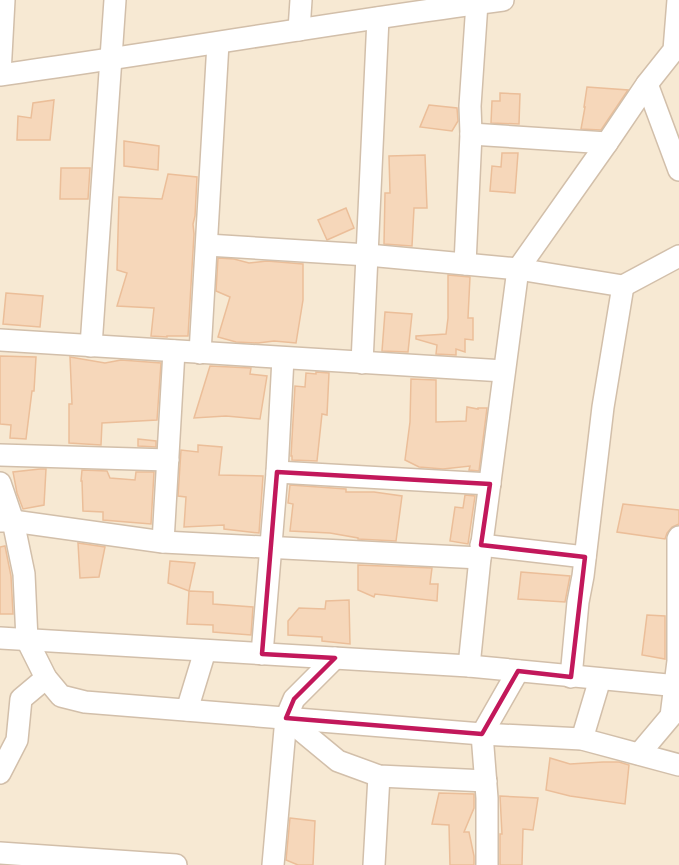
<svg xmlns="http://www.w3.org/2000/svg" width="679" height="865" viewBox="0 0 679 865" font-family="Jost,sans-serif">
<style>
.residential{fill:#f7e9d3}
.building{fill:#f6d7ba;stroke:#ebbe99;stroke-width:1.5}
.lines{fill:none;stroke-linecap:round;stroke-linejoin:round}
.minor-casing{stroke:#d2bfaa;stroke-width:24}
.minor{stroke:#fff;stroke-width:21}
.marked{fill:none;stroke:#c2185b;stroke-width:4.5;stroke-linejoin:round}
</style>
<rect width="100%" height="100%" fill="#fef7e6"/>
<!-- residential -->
<rect class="residential" x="0" y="0" width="679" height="865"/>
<!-- building -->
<g class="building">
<polygon points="587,87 628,90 601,130 581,129 585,107 584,107"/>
<polygon points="500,93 520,94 519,124 491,123 492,101 500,101"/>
<polygon points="54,100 50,140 17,140 18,116 31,118 33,103"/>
<polygon points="429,105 457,108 458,121 452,131 420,127"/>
<polygon points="124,141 159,146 158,170 124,166"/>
<polygon points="502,153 518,153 515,193 490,191 492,166 501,167"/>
<polygon points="425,155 427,208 414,208 412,246 384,244 385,193 390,193 389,156"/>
<polygon points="61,168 90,168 88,199 60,199"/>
<polygon points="168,174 197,177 195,216 193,224 194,234 188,336 167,336 167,337 151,336 154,308 117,306 127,273 117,270 119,197 162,199"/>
<polygon points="346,208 354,228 327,240 318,220"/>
<polygon points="218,258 234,259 249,263 267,261 303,264 303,300 296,343 274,341 258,343 236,342 218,337 230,297 216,291"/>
<polygon points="448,275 470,277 468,318 473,318 473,340 465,339 465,352 456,349 456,355 436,354 437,345 416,339 416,336 446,334 448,318"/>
<polygon points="6,293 43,296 40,327 3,324"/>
<polygon points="385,312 412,314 408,352 382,351"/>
<polygon points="0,356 36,357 34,391 32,391 26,439 10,438 11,425 0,424"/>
<polygon points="70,357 105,363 121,360 161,363 157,420 102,423 101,445 69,443 69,404 72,404"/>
<polygon points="210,366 251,368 250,374 267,376 260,419 226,416 194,418"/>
<polygon points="316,372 329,373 327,415 322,414 317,461 292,460 292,456 291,456 295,386 305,387 306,373 316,374"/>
<polygon points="411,379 436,380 436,422 466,421 467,407 478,409 478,408 487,408 479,471 469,470 470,466 443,469 419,467 405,460 410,422"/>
<polygon points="138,439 156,441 156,447 138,446"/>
<polygon points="198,445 222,447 219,475 263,476 259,533 224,529 224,525 184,527 186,497 178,496 181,450 198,452"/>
<polygon points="40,469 46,469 44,505 23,509 17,493 13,472"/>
<polygon points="82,470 107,471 110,478 135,480 136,472 154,472 151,524 103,520 103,512 83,511 82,481 81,481"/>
<polygon points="290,485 346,489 346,492 374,492 402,496 396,541 358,539 358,538 330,533 290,531 293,504 288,503"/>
<polygon points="465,495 475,496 468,544 450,541 455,507 463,508"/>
<polygon points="623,504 679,510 679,524 672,527 667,533 665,539 617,532"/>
<polygon points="78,543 105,547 99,577 80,578"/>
<polygon points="5,546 11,576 13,614 0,614 0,547"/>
<polygon points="170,561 195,563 189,591 168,583"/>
<polygon points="358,565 432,568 430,584 438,584 437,601 375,594 374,597 358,590"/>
<polygon points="521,572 570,576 565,602 518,599"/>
<polygon points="189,591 213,592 213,604 253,607 251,635 213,632 213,625 187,624"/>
<polygon points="349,600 350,644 322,641 322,637 288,635 288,621 299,608 325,609 326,601"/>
<polygon points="647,615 665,616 665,659 642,655"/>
<polygon points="550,758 570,764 603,762 619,762 629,765 625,804 570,796 546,790"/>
<polygon points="439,793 474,794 474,808 464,832 469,832 474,856 474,865 450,865 449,825 432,824"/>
<polygon points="500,796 538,798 533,830 523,829 522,865 500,865 500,834 502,834"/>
<polygon points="290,818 315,821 313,865 298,865 286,860"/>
</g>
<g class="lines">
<!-- minor casing -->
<g class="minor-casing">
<g id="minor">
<polyline points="299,30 301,0"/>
<polyline points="0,74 4,0"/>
<path d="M 0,75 C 168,52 335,22 503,0"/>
<polyline points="647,84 679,170"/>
<polyline points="471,134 607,143"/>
<polyline points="207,245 368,255 518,269 623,286 679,256"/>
<polyline points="465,264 471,134 470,106 477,3"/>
<polyline points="0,340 504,371"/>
<polyline points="91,346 115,0"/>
<polyline points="200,353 218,43"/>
<polyline points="362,363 378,18"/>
<polyline points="0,455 168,460"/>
<polyline points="277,472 490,484"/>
<polyline points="0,483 13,521 24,574 27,640 46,678 61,696 85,702 482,734 582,739 679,765"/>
<polyline points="0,521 13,521 163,542 480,558"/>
<polyline points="163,542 174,351"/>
<polyline points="481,545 585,557"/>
<polyline points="0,638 469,666 679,686"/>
<polyline points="262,654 277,472 283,358"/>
<polyline points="469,666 480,558 518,269 607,143 647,84 674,50 678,0"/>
<polyline points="571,677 578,602 583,576 603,407 623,286"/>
<polyline points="187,710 205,651"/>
<polyline points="286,718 338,761 379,776 486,781"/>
<polyline points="582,739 600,679"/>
<polyline points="639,754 671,716 678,661 678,539 679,537"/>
<polyline points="0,773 17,740 21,699 46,678"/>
<polyline points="0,853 176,865"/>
<polyline points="273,865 286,718 294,699 335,658"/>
<polyline points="374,865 379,776"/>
<polyline points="487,865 487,798 482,734 518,671"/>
</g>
</g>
<!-- minor -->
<use href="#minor" class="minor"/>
</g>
<!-- marked area -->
<path class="marked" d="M 277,472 L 490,484 L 481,545 L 585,557 L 571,677 L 518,671 L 482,734 L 286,718 L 294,699 L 335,658 L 262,654 Z"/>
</svg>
